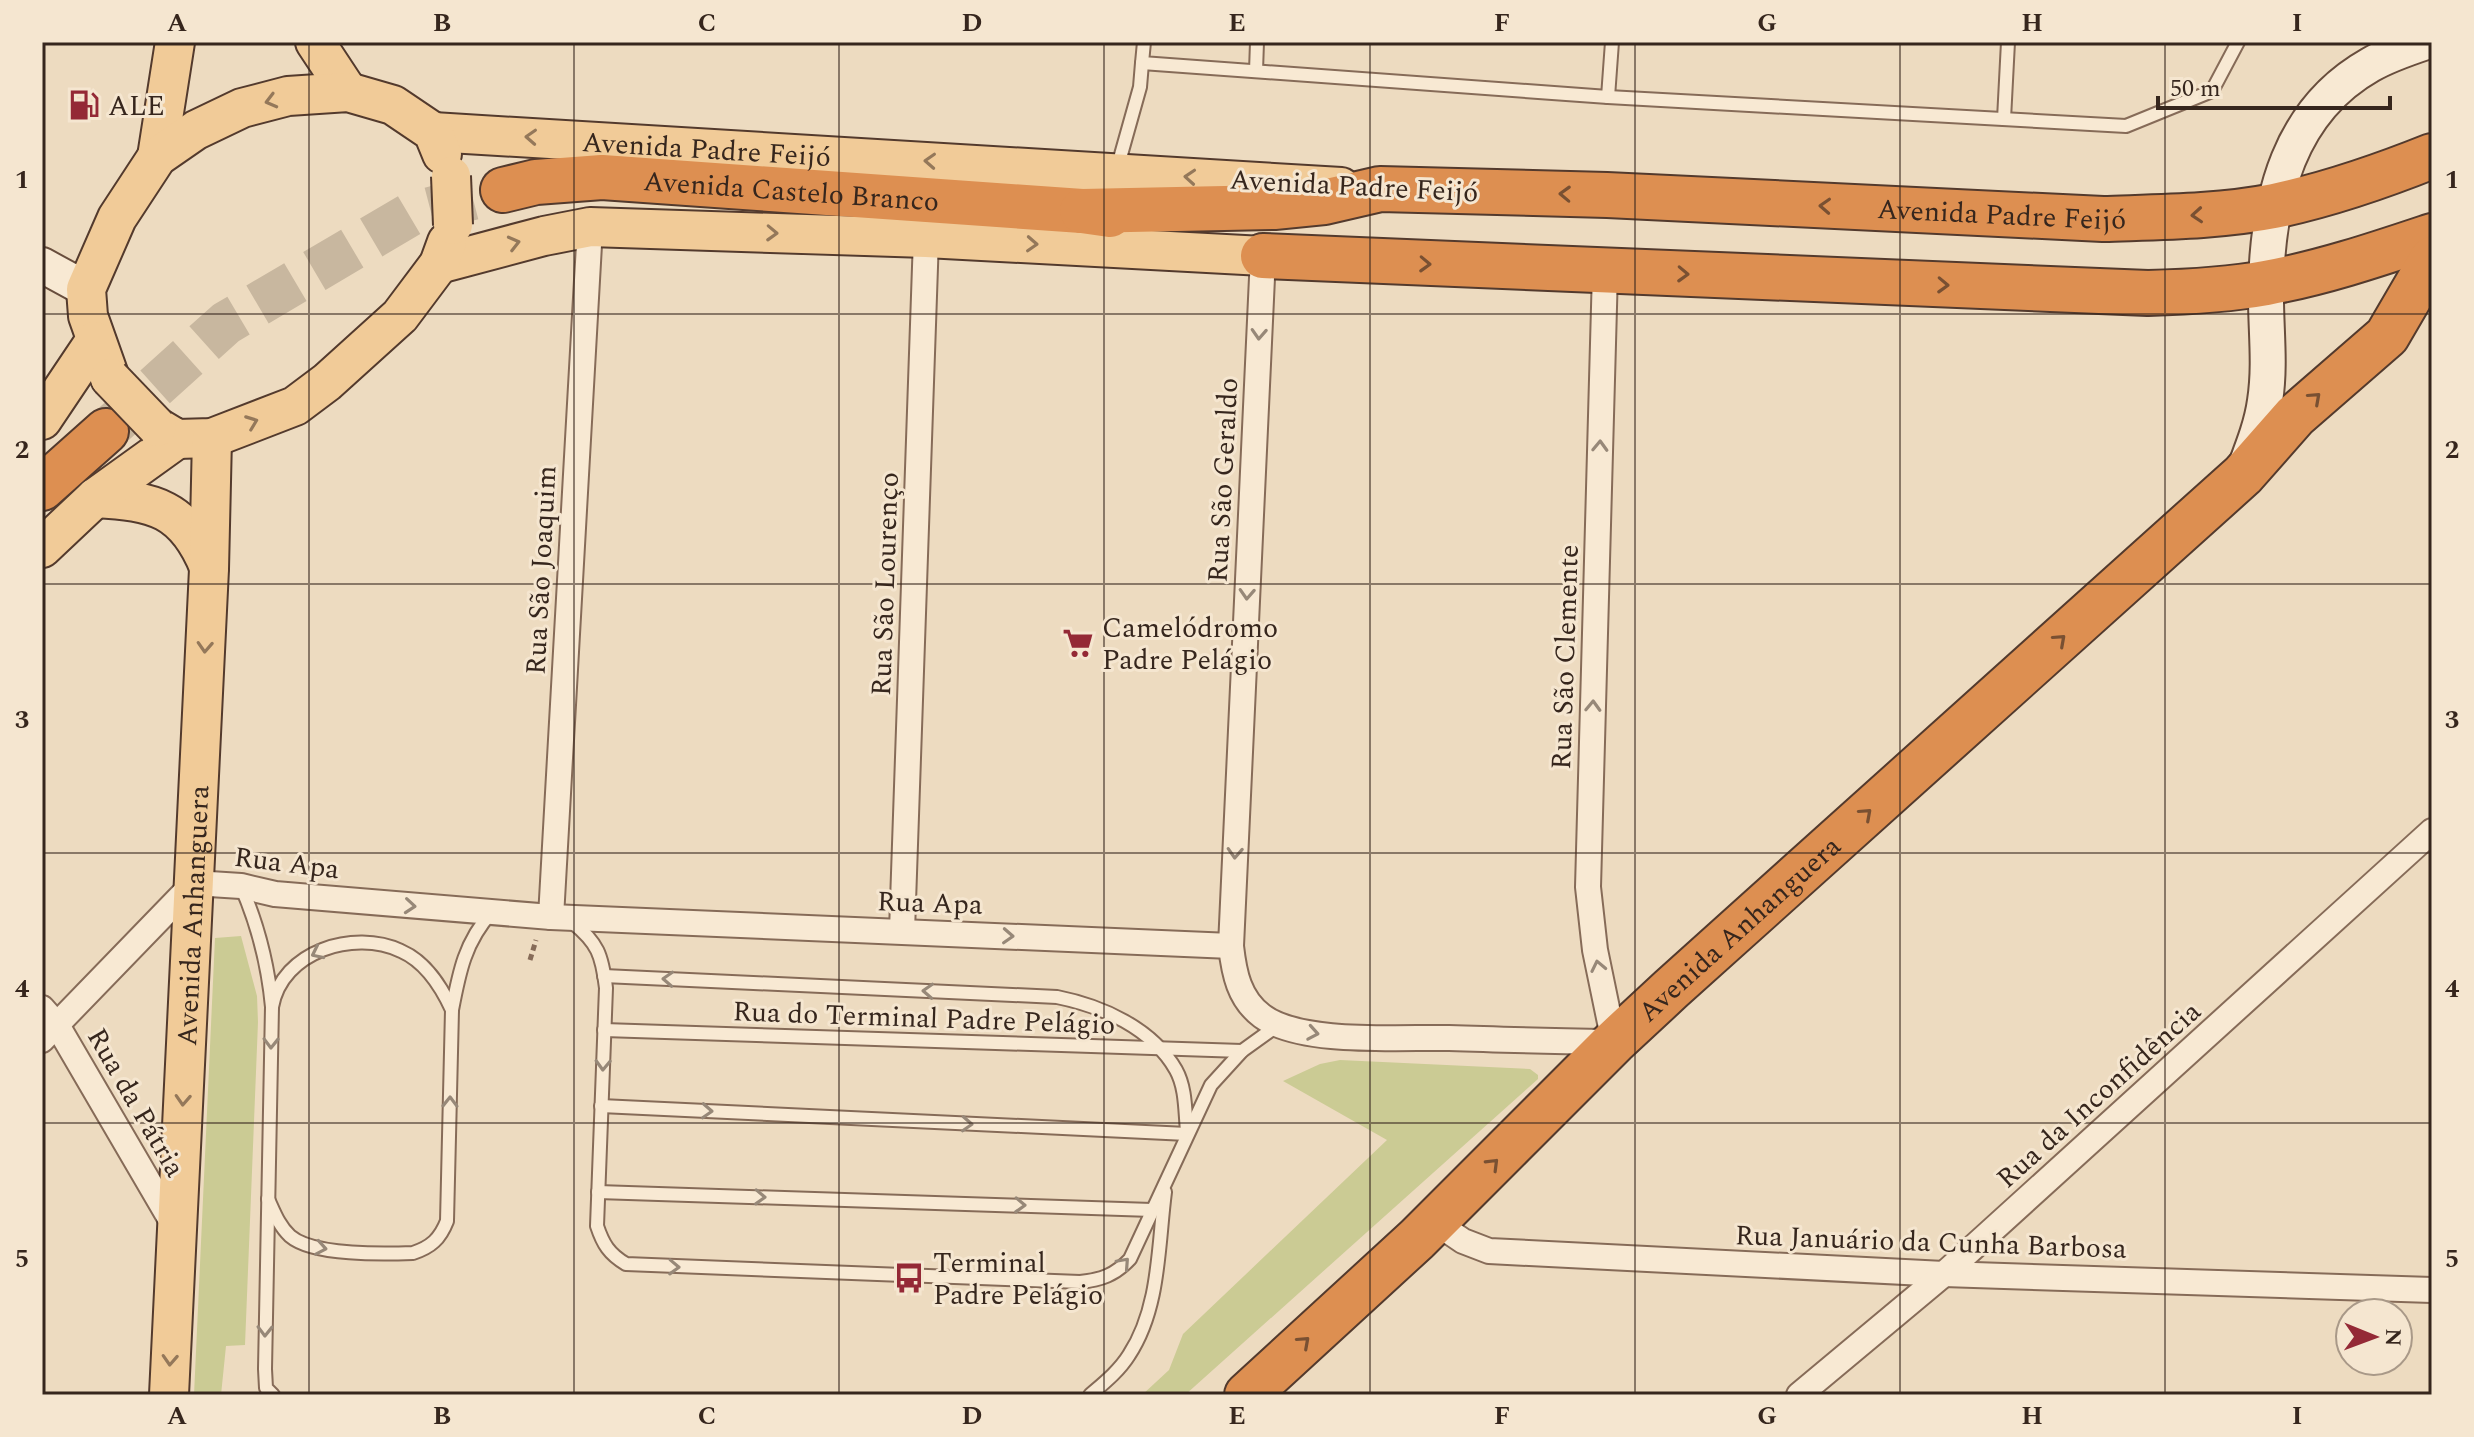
<svg xmlns="http://www.w3.org/2000/svg" width="2474" height="1437" viewBox="0 0 2474 1437" font-family="Spectral,serif">
<style>
.green{fill:#cbcb94}
.lines{fill:none;stroke-linecap:round;stroke-linejoin:round}
.highway-tunnel{stroke:#c8b79f;stroke-width:44;stroke-dasharray:44 22;stroke-linecap:butt}
.lane-casing{stroke:#866b58;stroke-width:16}
.street-casing{stroke:#866b58;stroke-width:28}
.secondary-casing{stroke:#684d3c;stroke-width:38}
.primary-casing{stroke:#533a2d;stroke-width:42}
.highway-casing{stroke:#533a2d;stroke-width:48}
.path{stroke:#866b58;stroke-width:5;stroke-dasharray:6 4;stroke-linecap:butt}
.lane{stroke:#f8e9d3;stroke-width:12}
.street{stroke:#f8e9d3;stroke-width:24}
.secondary{stroke:#f8e9d3;stroke-width:34}
.primary{stroke:#f1cb98;stroke-width:38}
.highway{stroke:#dd8f51;stroke-width:44}
.primary-bridge-casing{stroke:#533a2d;stroke-width:42;stroke-linecap:butt}
.primary-bridge{stroke:#f1cb98;stroke-width:38}
.oneway{stroke:#94785a}
.oneway2{stroke:#795032}
.oneway3{stroke:#978878}
.grid{fill:none;stroke:#36261d;stroke-width:2;stroke-opacity:0.55}
.labels{text-anchor:middle;stroke-width:6;stroke-linejoin:round;paint-order:stroke}
.poi-label{font-size:28px;fill:#36261d;stroke:#f5e6d0;text-anchor:start}
.street-label{font-size:28px;fill:#36261d;stroke:#f5e6d0}
.neatline{fill:none;stroke:#36261d;stroke-width:3}
.grid-label{font-size:26px;text-anchor:middle;font-weight:bold;fill:#36261d}
</style>
<rect width="100%" height="100%" fill="#eddbc0"/>
<!-- green -->
<g class="green">
<polygon points="241,936 257,996 258,1022 245,1345 226,1346 221,1395 194,1395 215,938"/>
<polygon points="1340,1060 1530,1069 1538,1075 1538,1079 1185,1395 1142,1395 1169,1370 1183,1334 1387,1140 1283,1081 1320,1064"/>
</g>
<g class="lines">
<!-- highway-tunnel -->
<polyline class="highway-tunnel" points="106,431 226,323 411,214 503,190"/>
<!-- lane casing -->
<g class="lane-casing">
<g id="lane">
<polyline points="1144,42 1142,63 1608,97 2126,126 2212,91 2238,42"/>
<polyline points="1256,71 1257,42"/>
<polyline points="1608,97 1612,42"/>
<polyline points="2004,119 2008,42"/>
<polyline points="1117,169 1140,87 1142,63"/>
<path d="M 241,886 C 258,925 268,964 272,1007 L 265,1369 L 266,1388 L 273,1395"/>
<path d="M 572,922 C 598,943 602,955 606,988 L 597,1226 C 603,1244 609,1254 626,1264 L 1080,1282 C 1101,1280 1115,1275 1130,1259 L 1211,1085 L 1242,1051 L 1278,1025"/>
<path d="M 604,976 L 1057,997 C 1102,1006 1152,1028 1176,1070 C 1186,1088 1185,1111 1187,1131"/>
<path d="M 452,1010 C 459,973 465,941 492,912"/>
<polyline points="604,1030 1242,1051"/>
<polyline points="601,1106 1187,1134"/>
<polyline points="598,1192 1152,1210"/>
<path d="M 268,1199 C 274,1212 279,1226 290,1236 C 313,1256 384,1254 413,1253 C 431,1247 440,1239 447,1221 L 452,1010 C 441,986 426,962 401,951 C 354,929 282,951 272,1007"/>
<path d="M 1090,1395 C 1104,1383 1119,1371 1129,1355 C 1160,1308 1158,1246 1165,1192"/>
</g>
</g>
<!-- street casing -->
<g class="street-casing">
<g id="street">
<path d="M 1263,256 L 1231,946 C 1234,973 1239,999 1262,1016 C 1300,1045 1401,1037 1449,1038 C 1504,1040 1559,1041 1614,1042 L 1595,950 L 1588,887 L 1605,271"/>
<polyline points="551,917 590,227"/>
<polyline points="902,931 926,238"/>
<polyline points="42,1008 57,1025 175,1227"/>
<polyline points="42,1040 194,883 241,886 275,894 551,917 1231,946"/>
<polyline points="1435,1222 1463,1241 1489,1251 1944,1274 2432,1290"/>
<polyline points="1799,1395 1944,1274 2432,831"/>
</g>
</g>
<!-- secondary casing -->
<g class="secondary-casing">
<g id="secondary">
<polyline points="42,265 86,289"/>
<path d="M 2246,465 C 2254,444 2262,423 2265,401 C 2271,362 2265,324 2266,285 C 2268,198 2289,111 2370,65 C 2387,55 2408,48 2426,42"/>
</g>
</g>
<!-- primary casing -->
<g class="primary-casing">
<g id="primary">
<polyline points="315,42 348,92"/>
<path id="s1" d="M 433,132 L 1341,187"/>
<polyline points="157,157 175,42"/>
<polyline points="439,264 544,236 590,227 926,238 1263,256"/>
<polyline points="110,378 88,316 86,289 117,218 157,157 196,130 242,108 288,96 348,92 393,105 433,132 442,154"/>
<polyline points="42,420 95,341"/>
<polyline points="157,427 177,439 212,438 295,406 327,382 400,316 439,264 447,242"/>
<path d="M 95,498 C 154,501 185,508 209,567"/>
<polyline points="42,548 95,498 177,439"/>
<path id="s2" d="M 169,1395 L 209,569 L 212,438"/>
</g>
</g>
<!-- highway casing -->
<g class="highway-casing">
<g id="highway">
<path id="s3" d="M 503,190 L 536,182 L 602,177 L 1082,211 L 1110,215"/>
<path id="s4" d="M 1082,211 L 1274,207 L 1324,202 L 1380,189 L 1607,195 L 2103,219 C 2159,217 2218,217 2274,206 C 2327,195 2382,176 2432,156"/>
<path d="M 1263,256 L 2148,293 C 2188,292 2227,290 2266,283 C 2322,273 2378,254 2432,236"/>
<polyline points="42,488 106,431"/>
<path id="s5" d="M 1247,1395 L 1417,1239 L 1614,1042 L 1671,989 L 2243,475 L 2295,416 L 2387,336 L 2432,259"/>
</g>
</g>
<!-- path -->
<polyline class="path" points="530,960 536,940"/>
<!-- lane -->
<use href="#lane" class="lane"/>
<!-- street -->
<use href="#street" class="street"/>
<!-- secondary -->
<use href="#secondary" class="secondary"/>
<!-- primary -->
<use href="#primary" class="primary"/>
<!-- highway -->
<use href="#highway" class="highway"/>
<!-- primary-bridge casing -->
<g class="primary-bridge-casing">
<g id="primary-bridge">
<polyline points="451,176 453,225"/>
<polyline points="110,378 157,427"/>
</g>
</g>
<!-- primary-bridge -->
<use href="#primary-bridge" class="primary-bridge"/>
</g>
<!-- one-way arrows -->
<defs><path id="oneway-chevron" d="M-2-3.5L2.5 0L-2 3.5" fill="none" stroke-width="1.6" stroke-linecap="round" stroke-linejoin="round" transform="scale(2)"/></defs>
<g class="oneway">
<use href="#oneway-chevron" transform="translate(271 101) rotate(165)"/>
<use href="#oneway-chevron" transform="translate(531 137) rotate(-177)"/>
<use href="#oneway-chevron" transform="translate(930 161) rotate(-177)"/>
<use href="#oneway-chevron" transform="translate(1190 177) rotate(-176)"/>
<use href="#oneway-chevron" transform="translate(772 233) rotate(2)"/>
<use href="#oneway-chevron" transform="translate(514 243) rotate(-14)"/>
<use href="#oneway-chevron" transform="translate(1032 244) rotate(3)"/>
<use href="#oneway-chevron" transform="translate(252 422) rotate(-21)"/>
<use href="#oneway-chevron" transform="translate(205 647) rotate(93)"/>
<use href="#oneway-chevron" transform="translate(183 1100) rotate(93)"/>
<use href="#oneway-chevron" transform="translate(170 1360) rotate(93)"/>
</g>
<g class="oneway2">
<use href="#oneway-chevron" transform="translate(1565 194) rotate(-178)"/>
<use href="#oneway-chevron" transform="translate(1825 206) rotate(-177)"/>
<use href="#oneway-chevron" transform="translate(2197 215) rotate(176)"/>
<use href="#oneway-chevron" transform="translate(1425 264) rotate(2)"/>
<use href="#oneway-chevron" transform="translate(1683 274) rotate(2)"/>
<use href="#oneway-chevron" transform="translate(1943 285) rotate(2)"/>
<use href="#oneway-chevron" transform="translate(2315 398) rotate(-42)"/>
<use href="#oneway-chevron" transform="translate(2060 640) rotate(-42)"/>
<use href="#oneway-chevron" transform="translate(1866 814) rotate(-42)"/>
<use href="#oneway-chevron" transform="translate(1493 1164) rotate(-45)"/>
<use href="#oneway-chevron" transform="translate(1304 1342) rotate(-42)"/>
</g>
<g class="oneway3">
<use href="#oneway-chevron" transform="translate(1259 334) rotate(93)"/>
<use href="#oneway-chevron" transform="translate(1600 446) rotate(-88)"/>
<use href="#oneway-chevron" transform="translate(1247 594) rotate(93)"/>
<use href="#oneway-chevron" transform="translate(1593 706) rotate(-88)"/>
<use href="#oneway-chevron" transform="translate(1235 853) rotate(93)"/>
<use href="#oneway-chevron" transform="translate(410 906) rotate(5)"/>
<use href="#oneway-chevron" transform="translate(1008 936) rotate(3)"/>
<use href="#oneway-chevron" transform="translate(317 953) rotate(154)"/>
<use href="#oneway-chevron" transform="translate(1598 966) rotate(-102)"/>
<use href="#oneway-chevron" transform="translate(668 979) rotate(-177)"/>
<use href="#oneway-chevron" transform="translate(928 991) rotate(-177)"/>
<use href="#oneway-chevron" transform="translate(1313 1033) rotate(10)"/>
<use href="#oneway-chevron" transform="translate(271 1043) rotate(91)"/>
<use href="#oneway-chevron" transform="translate(603 1065) rotate(92)"/>
<use href="#oneway-chevron" transform="translate(450 1102) rotate(-89)"/>
<use href="#oneway-chevron" transform="translate(707 1111) rotate(3)"/>
<use href="#oneway-chevron" transform="translate(967 1124) rotate(3)"/>
<use href="#oneway-chevron" transform="translate(760 1197) rotate(2)"/>
<use href="#oneway-chevron" transform="translate(1020 1205) rotate(2)"/>
<use href="#oneway-chevron" transform="translate(321 1248) rotate(10)"/>
<use href="#oneway-chevron" transform="translate(1124 1263) rotate(-48)"/>
<use href="#oneway-chevron" transform="translate(674 1267) rotate(2)"/>
<use href="#oneway-chevron" transform="translate(265 1331) rotate(91)"/>
</g>
<!-- grid -->
<path class="grid" d="M 309,42 L 309,1395M 574,42 L 574,1395M 839,42 L 839,1395M 1104,42 L 1104,1395M 1370,42 L 1370,1395M 1635,42 L 1635,1395M 1900,42 L 1900,1395M 2165,42 L 2165,1395M 42,314 L 2432,314M 42,584 L 2432,584M 42,853 L 2432,853M 42,1123 L 2432,1123"/>
<!-- icons -->
<defs>
<g id="fuel-bare" transform="scale(2.4)"><path d="M-5.5-6h7V0h2V4h1.3V-2.5L3-4.5l.8-.8L6-3V5H2.5V1h-1V6h-7ZM-4.2-4.7v3.2H.2V-4.7Z" fill="#942936" stroke="#f5e6d0" stroke-width="2.5" paint-order="stroke"/></g>
<g id="supermarket-bare" transform="scale(2.4)"><path d="M-6-5.5h2.5l.6 2H6L4.5 2H-2.5L-4.4-4H-6ZM-1.5 3.2a1.3 1.3 0 1 0 .1 0ZM3 3.2a1.3 1.3 0 1 0 .1 0Z" fill="#942936" stroke="#f5e6d0" stroke-width="2.5" paint-order="stroke"/></g>
<g id="bus-bare" transform="scale(2.4)"><path d="M-5-6H5V4H4V6H2V4H-2V6H-4V4H-5ZM-3.5-4V0h7V-4ZM-3.5 1.2v1.5H-2V1.2ZM2 1.2v1.5H3.5V1.2Z" fill="#942936" stroke="#f5e6d0" stroke-width="2.5" paint-order="stroke"/></g>
</defs>
<g fill-rule="evenodd">
<use href="#fuel-bare" x="84" y="105"/>
<use href="#supermarket-bare" x="1078" y="643"/>
<use href="#bus-bare" x="909" y="1278"/>
</g>
<g class="labels">
<!-- poi labels -->
<g class="poi-label">
<text x="108" y="115">ALE</text>
<text x="1102" y="637">Camelódromo<tspan x="1102" dy="32">Padre Pelágio</tspan></text>
<text x="933" y="1272">Terminal<tspan x="933" dy="32">Padre Pelágio</tspan></text>
</g>
<!-- street labels -->
<g class="street-label">
<text dy="10" stroke="none"><textPath href="#s1" startOffset="274">Avenida Padre Feijó</textPath></text>
<text transform="translate(1354 185) rotate(3)" y="10">Avenida Padre Feijó</text>
<text dy="10" stroke="none"><textPath href="#s3" startOffset="290">Avenida Castelo Branco</textPath></text>
<text dy="10" stroke="none"><textPath href="#s4" startOffset="922">Avenida Padre Feijó</textPath></text>
<text transform="translate(1222 480) rotate(-87)" y="10">Rua São Geraldo</text>
<text transform="translate(540 570) rotate(-87)" y="10">Rua São Joaquim</text>
<text transform="translate(884 584) rotate(-88)" y="10">Rua São Lourenço</text>
<text transform="translate(1564 657) rotate(-88)" y="10">Rua São Clemente</text>
<text transform="translate(287 862) rotate(7)" y="10">Rua Apa</text>
<text transform="translate(930 902) rotate(2)" y="10">Rua Apa</text>
<text dy="10" stroke="none"><textPath href="#s2" startOffset="480">Avenida Anhanguera</textPath></text>
<text dy="10" stroke="none"><textPath href="#s5" startOffset="678">Avenida Anhanguera</textPath></text>
<text transform="translate(924 1017) rotate(2)" y="10">Rua do Terminal Padre Pelágio</text>
<text transform="translate(2098 1094) rotate(-42)" y="10">Rua da Inconfidência</text>
<text transform="translate(137 1102) rotate(60)" y="10">Rua da Pátria</text>
<text transform="translate(1931 1241) rotate(2)" y="10">Rua Januário da Cunha Barbosa</text>
</g>
</g>
<!-- border -->
<rect width="2474" height="1437" fill="none" stroke="#f5e6d0" stroke-width="88"/>
<!-- north arrow -->
<g transform="translate(2374 1337) rotate(91)"><circle r="38" fill="#f5e6d0" stroke="#a99988" stroke-width="2"/>
<path d="M0-6L14 30L0 20L-14 30Z" fill="#942936"/>
<text y="-12" font-size="22" font-weight="bold" text-anchor="middle" fill="#36261d">N</text>
</g>
<!-- scale -->
<path d="M2158 96v12h232v-12" fill="none" stroke="#36261d" stroke-width="4"/>
<text x="2170" y="96" font-size="24" fill="#36261d" stroke="#f5e6d0" stroke-width="6" paint-order="stroke">50 m</text>
<rect x="44" y="44" width="2386" height="1349" class="neatline"/>
<g class="grid-label">
<text x="177" y="31">A</text>
<text x="442" y="31">B</text>
<text x="707" y="31">C</text>
<text x="972" y="31">D</text>
<text x="1237" y="31">E</text>
<text x="1502" y="31">F</text>
<text x="1767" y="31">G</text>
<text x="2032" y="31">H</text>
<text x="2297" y="31">I</text>
<text x="22" y="188">1</text>
<text x="2452" y="188">1</text>
<text x="22" y="458">2</text>
<text x="2452" y="458">2</text>
<text x="22" y="728">3</text>
<text x="2452" y="728">3</text>
<text x="22" y="997">4</text>
<text x="2452" y="997">4</text>
<text x="22" y="1267">5</text>
<text x="2452" y="1267">5</text>
<text x="177" y="1424">A</text>
<text x="442" y="1424">B</text>
<text x="707" y="1424">C</text>
<text x="972" y="1424">D</text>
<text x="1237" y="1424">E</text>
<text x="1502" y="1424">F</text>
<text x="1767" y="1424">G</text>
<text x="2032" y="1424">H</text>
<text x="2297" y="1424">I</text>
</g>
</svg>
